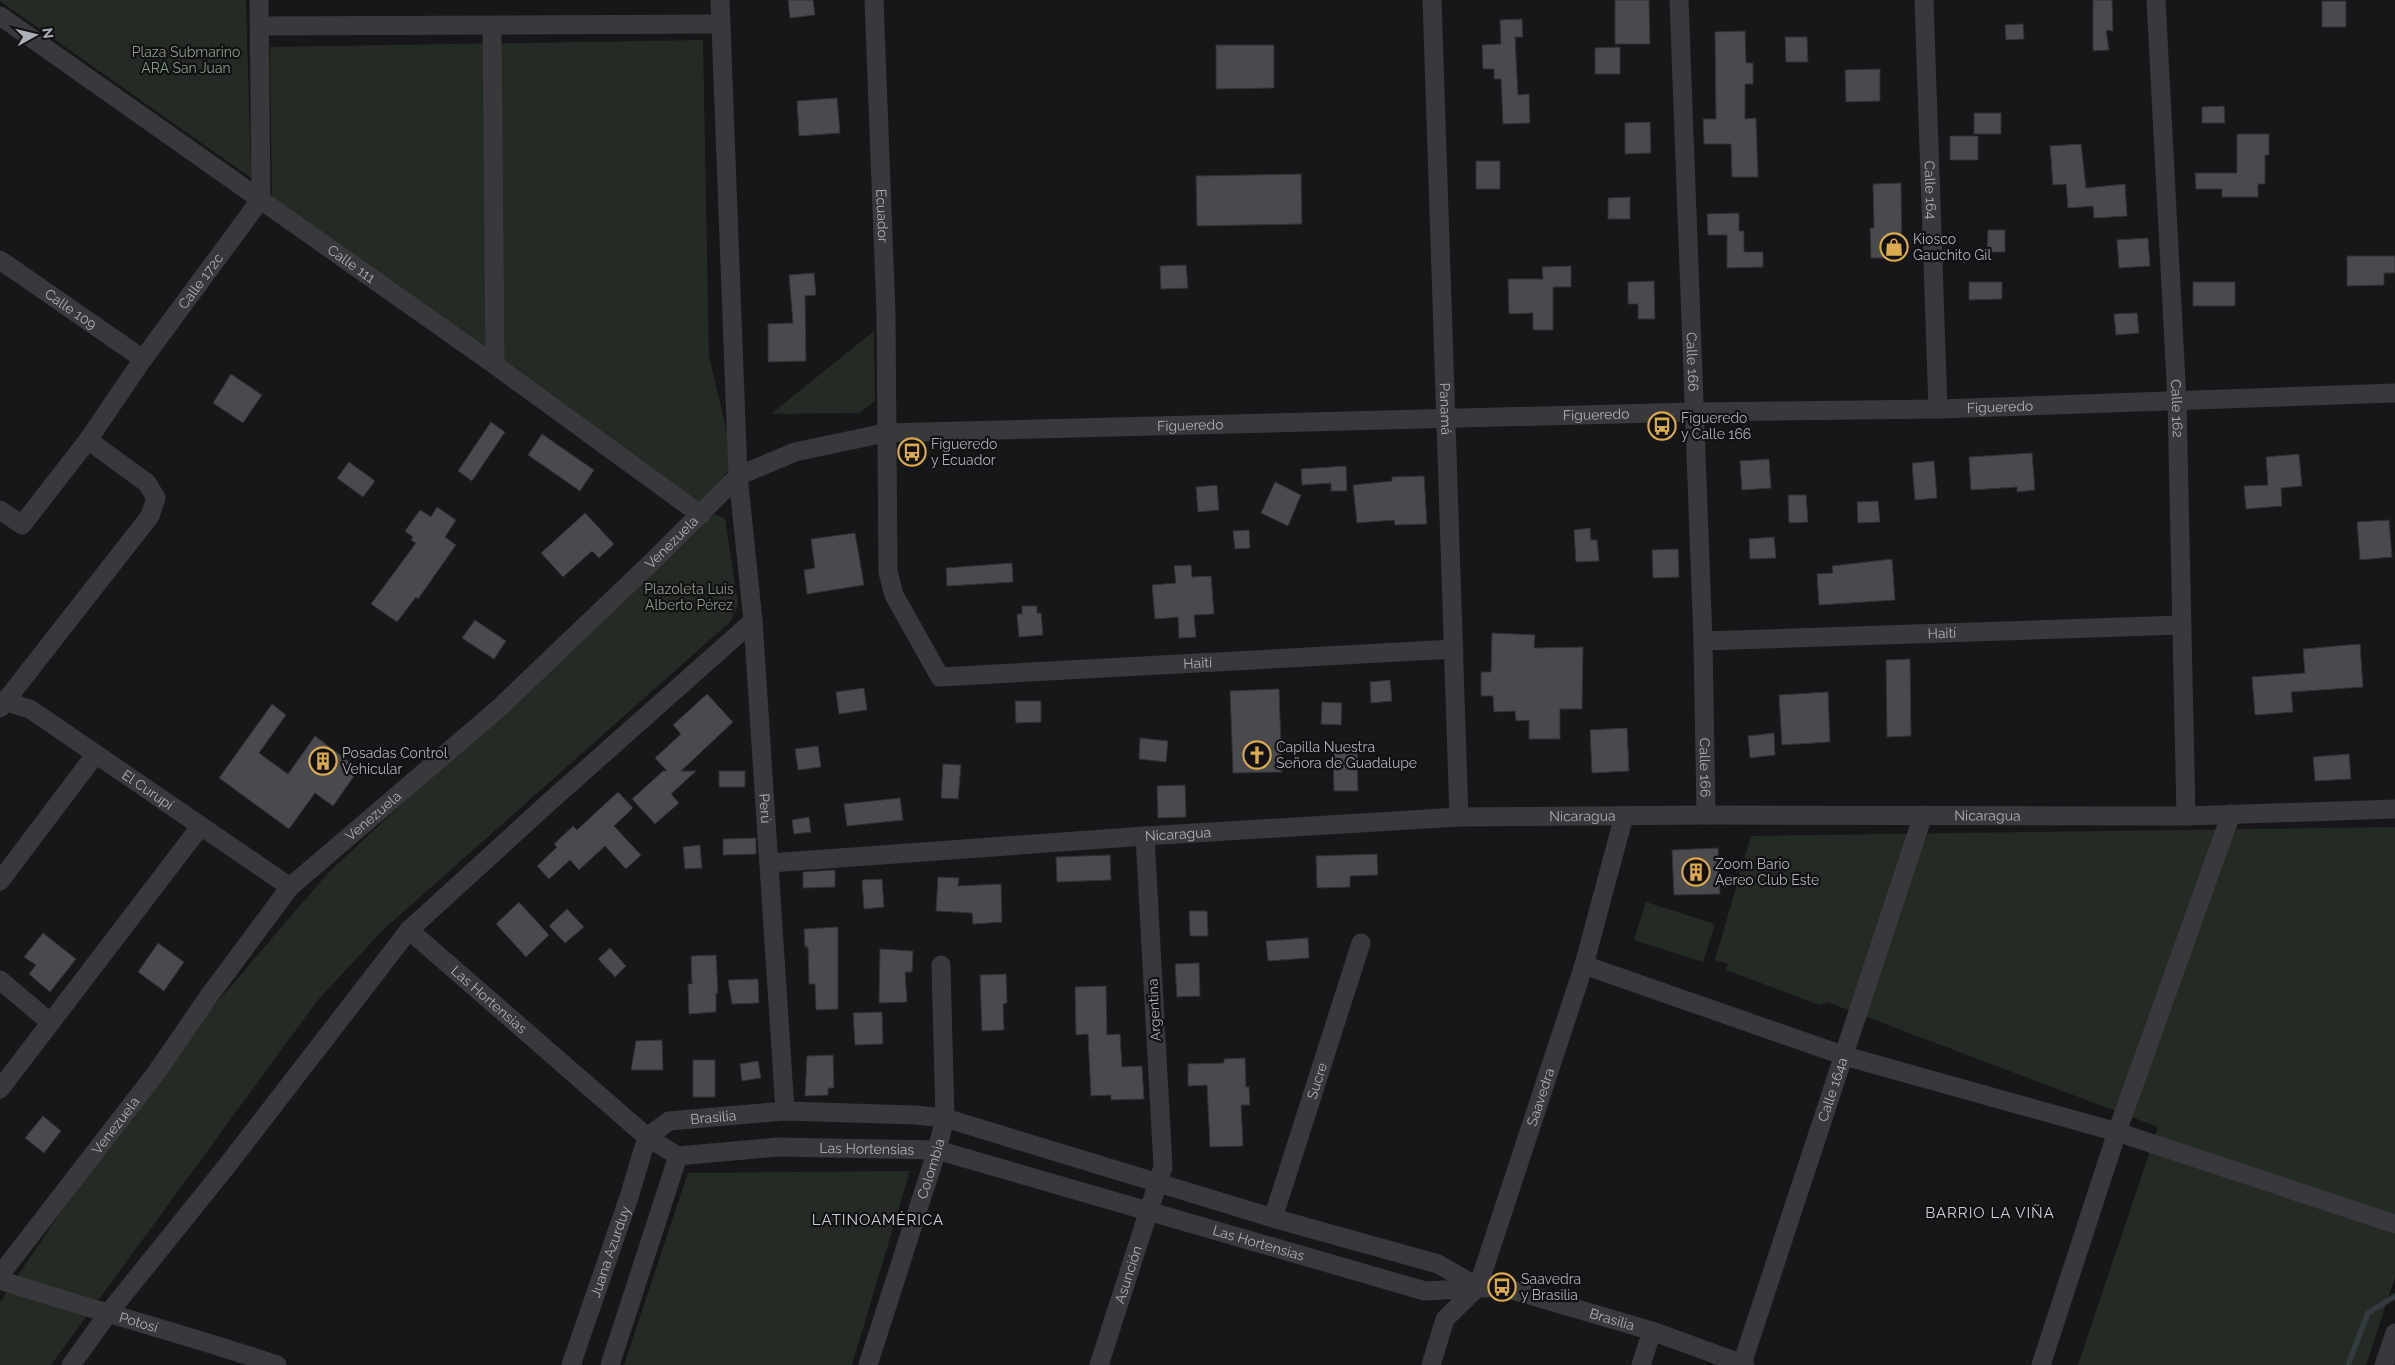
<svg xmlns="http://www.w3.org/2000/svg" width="2395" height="1365" viewBox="0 0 2395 1365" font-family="Raleway,sans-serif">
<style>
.green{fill:#242a24}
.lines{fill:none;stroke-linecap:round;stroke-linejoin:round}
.stream{stroke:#333a40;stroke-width:5.5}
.building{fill:#494a4e;stroke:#313134}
.minor{stroke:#39393d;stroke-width:19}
.labels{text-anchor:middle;stroke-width:4.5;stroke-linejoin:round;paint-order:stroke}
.park-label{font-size:14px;fill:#849f86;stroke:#121214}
.street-label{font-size:14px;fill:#abafb7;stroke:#121214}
.poi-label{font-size:14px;fill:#abafb7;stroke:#121214;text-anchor:start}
.neighbourhood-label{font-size:15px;letter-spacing:1px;fill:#cbced3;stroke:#121214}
</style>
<rect width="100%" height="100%" fill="#171719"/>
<!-- green -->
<g class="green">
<polygon points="246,0 251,178 0,1 0,0"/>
<polygon points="703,40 709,356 734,462 694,517 272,212 270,47"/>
<polygon points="874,331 875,401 859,413 771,414"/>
<polygon points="712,514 725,518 738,605 730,622 384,929 317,1001 51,1365 0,1365 0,1302 148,1083 328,873"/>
<polygon points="2395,827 2395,1277 2366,1365 2078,1365 2158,1127 1827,1002 1819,1005 1726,970 1728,964 1715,960 1751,836"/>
<polygon points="1646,902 1715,924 1703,962 1634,940"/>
<polygon points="910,1171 852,1365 624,1365 688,1173"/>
</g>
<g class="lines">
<!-- stream -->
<polyline class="stream" points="2348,1365 2368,1313 2395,1296"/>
</g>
<!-- building -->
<g class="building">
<polygon points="788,0 813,0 815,15 790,18"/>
<polygon points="1615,0 1649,0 1650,44 1615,44"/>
<polygon points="2093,0 2112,0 2113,31 2106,30 2109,50 2093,51"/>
<rect x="2322" y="1" width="24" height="26"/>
<polygon points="1522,19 1523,37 1515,37 1518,95 1529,94 1530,123 1503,124 1501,79 1494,79 1494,69 1483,69 1482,45 1501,44 1500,20"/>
<polygon points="2023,24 2024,39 2006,40 2005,25"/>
<polygon points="1745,31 1746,63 1753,63 1753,84 1745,84 1745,119 1756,118 1758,177 1732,177 1731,144 1704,144 1703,119 1716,119 1715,32"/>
<polygon points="1785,37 1807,37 1808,62 1786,62"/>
<polygon points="1216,45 1274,45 1274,88 1216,89"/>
<polygon points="1620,47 1620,74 1595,74 1595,48"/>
<polygon points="1880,69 1880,101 1846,102 1845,70"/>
<polygon points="837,98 840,133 799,136 797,101"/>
<polygon points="2224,106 2225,123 2202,123 2202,107"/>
<rect x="1974" y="113" width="27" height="21"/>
<polygon points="1650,122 1651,153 1625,154 1625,123"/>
<polygon points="2237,134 2269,134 2269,155 2265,155 2265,184 2258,184 2258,197 2222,197 2222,189 2196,189 2195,173 2237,173"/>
<rect x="1950" y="136" width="28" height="24"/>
<polygon points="2081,144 2086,188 2125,184 2127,216 2094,218 2093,206 2068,208 2066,184 2053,185 2050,146"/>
<rect x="1476" y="161" width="24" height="28"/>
<polygon points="1301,174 1302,224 1197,226 1196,176"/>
<polygon points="1901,183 1902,258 1871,258 1870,228 1874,228 1873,184"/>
<polygon points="1630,197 1630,219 1608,219 1608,198"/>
<polygon points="1739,213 1739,231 1744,231 1744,252 1763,252 1763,267 1727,268 1727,235 1708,235 1707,214"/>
<polygon points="1988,230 2005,230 2005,252 1987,252"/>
<polygon points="2148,238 2150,266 2119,268 2117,240"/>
<polygon points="2347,256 2395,256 2395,273 2384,273 2384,285 2347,286"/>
<polygon points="1186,265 1188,288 1161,289 1160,266"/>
<polygon points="1571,266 1571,287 1553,287 1553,330 1533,330 1533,313 1509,314 1508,279 1543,279 1542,267"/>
<polygon points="814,273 816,295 805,296 806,361 768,362 768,324 793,323 789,275"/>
<polygon points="1654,281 1655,319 1638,319 1638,304 1628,304 1628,282"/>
<polygon points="1969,282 2002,282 2002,299 1969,300"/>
<rect x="2193" y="282" width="42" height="24"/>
<polygon points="2137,313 2139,333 2116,335 2114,314"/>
<polygon points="231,374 262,395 243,423 213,403"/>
<polygon points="491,422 505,432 472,481 458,471"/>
<polygon points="542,434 594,470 580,491 528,455"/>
<polygon points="2032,453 2035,490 2017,492 2017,487 1971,490 1969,457"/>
<polygon points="2299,454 2302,486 2281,488 2282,506 2246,509 2244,486 2268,485 2266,457"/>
<polygon points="1769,459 1771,488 1742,490 1740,461"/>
<polygon points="1934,461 1937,498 1915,500 1912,463"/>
<polygon points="349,462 375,481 363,497 337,478"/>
<polygon points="1346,466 1347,491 1331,491 1331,483 1302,485 1301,469"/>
<polygon points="1424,476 1427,524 1395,525 1394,520 1357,523 1353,485 1392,481 1392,477"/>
<polygon points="1275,482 1301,495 1288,526 1261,513"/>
<polygon points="1217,485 1219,510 1198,512 1196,487"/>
<polygon points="1788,495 1806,495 1808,522 1789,523"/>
<polygon points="1878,501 1880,522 1858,523 1857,502"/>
<polygon points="437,507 456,520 445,537 456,545 418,599 416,597 397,622 371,604 416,543 411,540 413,537 405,531 420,510 431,517"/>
<polygon points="585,513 614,544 599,558 592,551 563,577 541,553"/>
<polygon points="2389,520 2392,557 2360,560 2357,522"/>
<polygon points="1590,528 1591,540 1597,540 1599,561 1576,562 1574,530"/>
<polygon points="1249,530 1250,548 1235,549 1233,531"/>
<polygon points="855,533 864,585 807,594 804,570 815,568 811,539"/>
<polygon points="1774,537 1776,558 1750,559 1749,539"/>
<polygon points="1678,549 1679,577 1653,578 1652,550"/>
<polygon points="1892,559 1895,600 1819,605 1817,574 1833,573 1832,566"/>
<polygon points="1012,563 1013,582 947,586 946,568"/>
<polygon points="1191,565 1192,577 1211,576 1214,614 1194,615 1196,637 1179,638 1178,617 1155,619 1152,585 1176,583 1174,566"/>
<polygon points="1022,606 1037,606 1037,613 1041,613 1043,635 1019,637 1017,614 1022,614"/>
<polygon points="475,620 506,641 494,659 462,638"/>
<polygon points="1492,633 1535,635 1534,648 1583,647 1582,709 1560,709 1560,739 1529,739 1529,720 1516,721 1515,711 1494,712 1493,696 1481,696 1481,672 1491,672"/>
<polygon points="2360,644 2363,687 2291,692 2293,712 2255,715 2252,677 2305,673 2303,649"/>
<polygon points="1910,659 1911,736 1887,737 1886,660"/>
<polygon points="1390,680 1392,701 1371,703 1370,682"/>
<polygon points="864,688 867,710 839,714 836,692"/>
<polygon points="1279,689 1282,772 1233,773 1230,691"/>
<polygon points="1828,692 1830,742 1782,745 1779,695"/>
<polygon points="707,694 733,722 681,771 696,771 671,794 679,803 655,824 632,799 663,771 667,771 655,758 681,734 673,725"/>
<polygon points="1015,701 1041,701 1041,722 1016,723"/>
<polygon points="1322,702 1342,703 1341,725 1321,724"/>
<polygon points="272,704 286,715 259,753 288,774 315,736 359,769 333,806 315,793 289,829 219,778"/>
<polygon points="1627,728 1629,771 1592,773 1590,730"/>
<polygon points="1774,733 1775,755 1750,758 1748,736"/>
<polygon points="1140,738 1168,741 1166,762 1139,759"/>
<polygon points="818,746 821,767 798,770 795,749"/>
<polygon points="1357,746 1358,791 1334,791 1333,747"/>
<polygon points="2349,754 2351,779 2315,781 2313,757"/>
<polygon points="943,764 961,765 958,799 941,798"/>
<rect x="719" y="771" width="26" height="16"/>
<polygon points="1185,785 1186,817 1158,818 1157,786"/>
<polygon points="618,792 633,808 614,826 641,855 626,869 605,846 579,870 570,860 549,879 537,866 557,847 554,844 573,826 577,830"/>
<polygon points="900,798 903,820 847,826 844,804"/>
<polygon points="809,817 811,832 794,834 792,820"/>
<polygon points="756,838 756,854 723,855 723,839"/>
<polygon points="700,845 702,868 685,869 683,847"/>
<polygon points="1718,848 1720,894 1674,895 1672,850"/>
<polygon points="1377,854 1378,875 1350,876 1350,887 1317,888 1316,856"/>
<polygon points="1110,855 1111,880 1057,882 1056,857"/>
<polygon points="835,870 835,887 803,888 803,872"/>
<polygon points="938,877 959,878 958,886 1001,884 1002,922 973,924 972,913 936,911"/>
<polygon points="882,879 884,907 864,909 862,880"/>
<polygon points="519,902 549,935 526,957 496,924"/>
<polygon points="567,909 584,927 565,943 549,926"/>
<polygon points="1189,911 1207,911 1208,936 1190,936"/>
<polygon points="838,927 838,1009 816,1010 815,984 809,984 808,947 805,947 804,929"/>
<polygon points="43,933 76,959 50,992 29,974 36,965 24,957"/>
<polygon points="1308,938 1309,958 1268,961 1266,941"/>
<polygon points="158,943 184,962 164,991 138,972"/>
<polygon points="610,948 626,966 615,977 598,959"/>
<polygon points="880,949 913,951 912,972 905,972 907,1002 879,1003"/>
<polygon points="716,955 718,993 716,993 716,1012 689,1014 688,984 692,984 691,956"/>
<polygon points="1199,963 1200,996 1177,997 1175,964"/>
<polygon points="1006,974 1007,1003 1003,1004 1004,1030 982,1031 980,975"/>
<polygon points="758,979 759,1003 732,1004 728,980"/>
<polygon points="1106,986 1107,1035 1120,1034 1122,1067 1142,1066 1144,1099 1111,1100 1111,1095 1091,1096 1088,1034 1076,1035 1075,987"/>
<polygon points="882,1012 883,1044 855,1045 853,1013"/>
<polygon points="662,1040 663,1070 631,1070 636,1041"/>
<polygon points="833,1055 834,1088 828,1088 828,1095 805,1096 807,1056"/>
<polygon points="1245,1058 1246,1087 1249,1087 1250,1105 1241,1105 1243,1146 1210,1147 1207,1085 1188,1086 1188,1064 1224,1063 1224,1059"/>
<rect x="693" y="1060" width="22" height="37"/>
<polygon points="758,1061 761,1078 742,1081 740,1064"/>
<polygon points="43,1116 61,1131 44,1153 25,1138"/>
</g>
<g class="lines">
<!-- minor -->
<g class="minor">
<path id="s1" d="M 720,0 L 738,476 L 753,621 L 785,1111"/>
<path id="s2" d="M 874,0 L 886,313 L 888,572 L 894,595 L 940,677 L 1454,649"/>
<path id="s3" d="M 1432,0 L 1459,817"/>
<path id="s4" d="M 1679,0 L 1703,641 L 1706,815"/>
<path id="s5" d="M 1924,0 L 1938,409"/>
<path id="s6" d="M 2156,0 L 2177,401 L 2186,816"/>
<path id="s7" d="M 0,16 L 495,365 L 701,515"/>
<polyline points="260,26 721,24"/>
<polyline points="492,26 495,365"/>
<path id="s8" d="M 0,260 L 143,359"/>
<path id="s9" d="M 0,510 L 22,525 L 88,440 L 143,359 L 261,199 L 259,0"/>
<path id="s10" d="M 1703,641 L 2181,625"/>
<path id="s11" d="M 0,700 L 30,709 L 290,887"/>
<polyline points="0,708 150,516 156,498 147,483 88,440"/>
<polyline points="2231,814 2117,1132 2395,1224"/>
<path id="s12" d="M 770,863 L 1145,836 L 1459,817 L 1706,815 L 2186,816 L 2395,809"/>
<polyline points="0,881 95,755"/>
<path id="s13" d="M 409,930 L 647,1137 L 678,1156 L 778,1147 L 937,1150 L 1425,1291 L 1502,1287 L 1652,1331 L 1745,1365"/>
<polyline points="1584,965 1845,1056 2117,1132 2041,1365"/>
<polyline points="0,980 51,1023"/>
<polyline points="0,1089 200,827"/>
<path id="s14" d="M 1273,1218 L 1361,943"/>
<path id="s15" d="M 0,1275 L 156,1073 L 209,996 L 290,887 L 498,709 L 657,557 L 738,476 L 795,452 L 885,433 L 1693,412 L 1938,409 L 2395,393"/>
<path id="s16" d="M 0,1280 C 92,1310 185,1334 277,1365"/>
<path id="s17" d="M 1742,1364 L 1923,815"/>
<polyline points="71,1365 107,1315 226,1167 409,930 547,804 753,621"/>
<path id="s18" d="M 571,1365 L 629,1197 L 647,1137 L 669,1121 L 785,1111 L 915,1115 L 945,1118 L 1273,1218 L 1438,1264 L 1478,1287"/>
<polyline points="610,1365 678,1156"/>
<path id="s19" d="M 868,1365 L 937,1150 L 945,1118 L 941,965"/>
<path id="s20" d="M 1099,1365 L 1163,1167 L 1145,836"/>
<path id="s21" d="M 1431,1365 L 1445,1319 L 1478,1287 L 1584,965 L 1624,816"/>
<polyline points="1641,1365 1652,1331"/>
<polyline points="2384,1365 2395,1333"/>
</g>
</g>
<!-- icons -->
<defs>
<g id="shop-ring" transform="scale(1.4375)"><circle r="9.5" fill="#121214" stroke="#dbaa4d" stroke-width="1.5"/><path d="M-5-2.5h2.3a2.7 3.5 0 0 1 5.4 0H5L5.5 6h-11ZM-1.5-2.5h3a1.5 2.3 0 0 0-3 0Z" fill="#dbaa4d"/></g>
<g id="bus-ring" transform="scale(1.4375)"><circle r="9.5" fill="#121214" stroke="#dbaa4d" stroke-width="1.5"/><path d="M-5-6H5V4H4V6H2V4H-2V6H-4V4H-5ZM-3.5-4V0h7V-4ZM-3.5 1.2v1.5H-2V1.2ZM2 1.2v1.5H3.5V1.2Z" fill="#dbaa4d"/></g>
<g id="church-ring" transform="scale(1.4375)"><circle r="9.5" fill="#121214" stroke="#dbaa4d" stroke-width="1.5"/><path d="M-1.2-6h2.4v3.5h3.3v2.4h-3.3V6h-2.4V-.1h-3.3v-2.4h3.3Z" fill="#dbaa4d"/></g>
<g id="building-ring" transform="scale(1.4375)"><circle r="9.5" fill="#121214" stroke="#dbaa4d" stroke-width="1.5"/><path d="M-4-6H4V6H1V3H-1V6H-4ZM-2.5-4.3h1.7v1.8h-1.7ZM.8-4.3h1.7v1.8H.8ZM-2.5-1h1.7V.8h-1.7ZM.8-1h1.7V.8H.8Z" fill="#dbaa4d"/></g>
</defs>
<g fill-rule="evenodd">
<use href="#shop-ring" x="1894" y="247"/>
<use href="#bus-ring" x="1662" y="426"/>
<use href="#bus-ring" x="912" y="452"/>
<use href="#church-ring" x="1257" y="755"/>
<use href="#building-ring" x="323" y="761"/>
<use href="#building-ring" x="1696" y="872"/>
<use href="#bus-ring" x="1502" y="1287"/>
</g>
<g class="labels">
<!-- park labels -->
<g class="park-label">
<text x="186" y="57">Plaza Submarino<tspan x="186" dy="16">ARA San Juan</tspan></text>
<text x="689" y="594">Plazoleta Luis<tspan x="689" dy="16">Alberto Pérez</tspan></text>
</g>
<!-- street labels -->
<g class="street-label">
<text dy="5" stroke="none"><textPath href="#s5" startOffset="190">Calle 164</textPath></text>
<text dy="5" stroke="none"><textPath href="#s2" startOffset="216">Ecuador</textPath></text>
<text dy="5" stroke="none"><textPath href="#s7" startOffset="430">Calle 111</textPath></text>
<text dy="5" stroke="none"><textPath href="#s9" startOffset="329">Calle 172c</textPath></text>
<text dy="5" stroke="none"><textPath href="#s8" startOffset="86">Calle 109</textPath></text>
<text dy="5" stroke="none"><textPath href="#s4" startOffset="362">Calle 166</textPath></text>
<text dy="5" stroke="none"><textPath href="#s15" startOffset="2362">Figueredo</textPath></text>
<text dy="5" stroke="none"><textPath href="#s3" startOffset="409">Panamá</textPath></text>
<text dy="5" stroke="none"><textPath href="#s6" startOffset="409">Calle 162</textPath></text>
<text dy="5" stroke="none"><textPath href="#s15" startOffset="1958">Figueredo</textPath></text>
<text dy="5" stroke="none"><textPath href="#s15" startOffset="1552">Figueredo</textPath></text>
<text dy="5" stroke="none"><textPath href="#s15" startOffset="999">Venezuela</textPath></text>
<text dy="5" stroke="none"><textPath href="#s10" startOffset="239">Haití</textPath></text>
<text dy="5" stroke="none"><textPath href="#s2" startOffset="948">Haití</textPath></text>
<text dy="5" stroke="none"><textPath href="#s4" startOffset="768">Calle 166</textPath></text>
<text dy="5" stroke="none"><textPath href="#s11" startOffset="174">El Curupí</textPath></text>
<text dy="5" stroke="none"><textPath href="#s1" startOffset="810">Perú</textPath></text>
<text dy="5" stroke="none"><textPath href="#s12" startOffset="1219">Nicaragua</textPath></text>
<text dy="5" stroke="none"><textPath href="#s15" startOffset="594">Venezuela</textPath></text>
<text dy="5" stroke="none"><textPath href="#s12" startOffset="814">Nicaragua</textPath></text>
<text dy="5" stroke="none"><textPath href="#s12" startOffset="409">Nicaragua</textPath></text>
<text dy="5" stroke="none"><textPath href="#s13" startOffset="106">Las Hortensias</textPath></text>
<text transform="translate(1154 1010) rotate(-93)" y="5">Argentina</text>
<text dy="5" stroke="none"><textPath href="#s14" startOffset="144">Sucre</textPath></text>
<text dy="5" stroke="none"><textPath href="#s17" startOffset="289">Calle 164a</textPath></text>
<text dy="5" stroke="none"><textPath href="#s21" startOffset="294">Saavedra</textPath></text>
<text dy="5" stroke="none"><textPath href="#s18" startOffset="312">Brasilia</textPath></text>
<text dy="5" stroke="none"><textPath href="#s15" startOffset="189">Venezuela</textPath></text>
<text dy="5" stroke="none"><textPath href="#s13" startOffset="541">Las Hortensias</textPath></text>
<text dy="5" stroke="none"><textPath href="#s19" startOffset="206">Colombia</textPath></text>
<text dy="5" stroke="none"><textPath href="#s13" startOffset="946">Las Hortensias</textPath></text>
<text dy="5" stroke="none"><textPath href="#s18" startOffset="120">Juana Azurduy</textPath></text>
<text dy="5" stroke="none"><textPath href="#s20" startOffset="95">Asunción</textPath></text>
<text dy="5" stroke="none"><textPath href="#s13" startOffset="1311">Brasilia</textPath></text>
<text dy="5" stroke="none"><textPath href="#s16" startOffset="145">Potosí</textPath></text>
</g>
<!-- poi labels -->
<g class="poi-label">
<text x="1913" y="244">Kiosco<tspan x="1913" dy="16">Gauchito Gil</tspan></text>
<text x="1681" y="423">Figueredo<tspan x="1681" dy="16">y Calle 166</tspan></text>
<text x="931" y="449">Figueredo<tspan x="931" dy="16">y Ecuador</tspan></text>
<text x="1276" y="752">Capilla Nuestra<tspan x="1276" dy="16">Señora de Guadalupe</tspan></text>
<text x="342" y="758">Posadas Control<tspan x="342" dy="16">Vehicular</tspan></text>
<text x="1715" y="869">Zoom Bario<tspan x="1715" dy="16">Aereo Club Este</tspan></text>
<text x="1521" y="1284">Saavedra<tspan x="1521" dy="16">y Brasilia</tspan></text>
</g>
<!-- neighbourhood labels -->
<g class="neighbourhood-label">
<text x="1990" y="1218">BARRIO LA VIÑA</text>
<text x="878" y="1225">LATINOAMÉRICA</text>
</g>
</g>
<!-- north arrow -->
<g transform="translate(35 35) rotate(82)" stroke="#121214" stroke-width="4" paint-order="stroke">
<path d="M0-4L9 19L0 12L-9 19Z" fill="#abafb7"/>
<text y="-8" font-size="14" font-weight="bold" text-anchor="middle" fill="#abafb7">N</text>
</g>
</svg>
